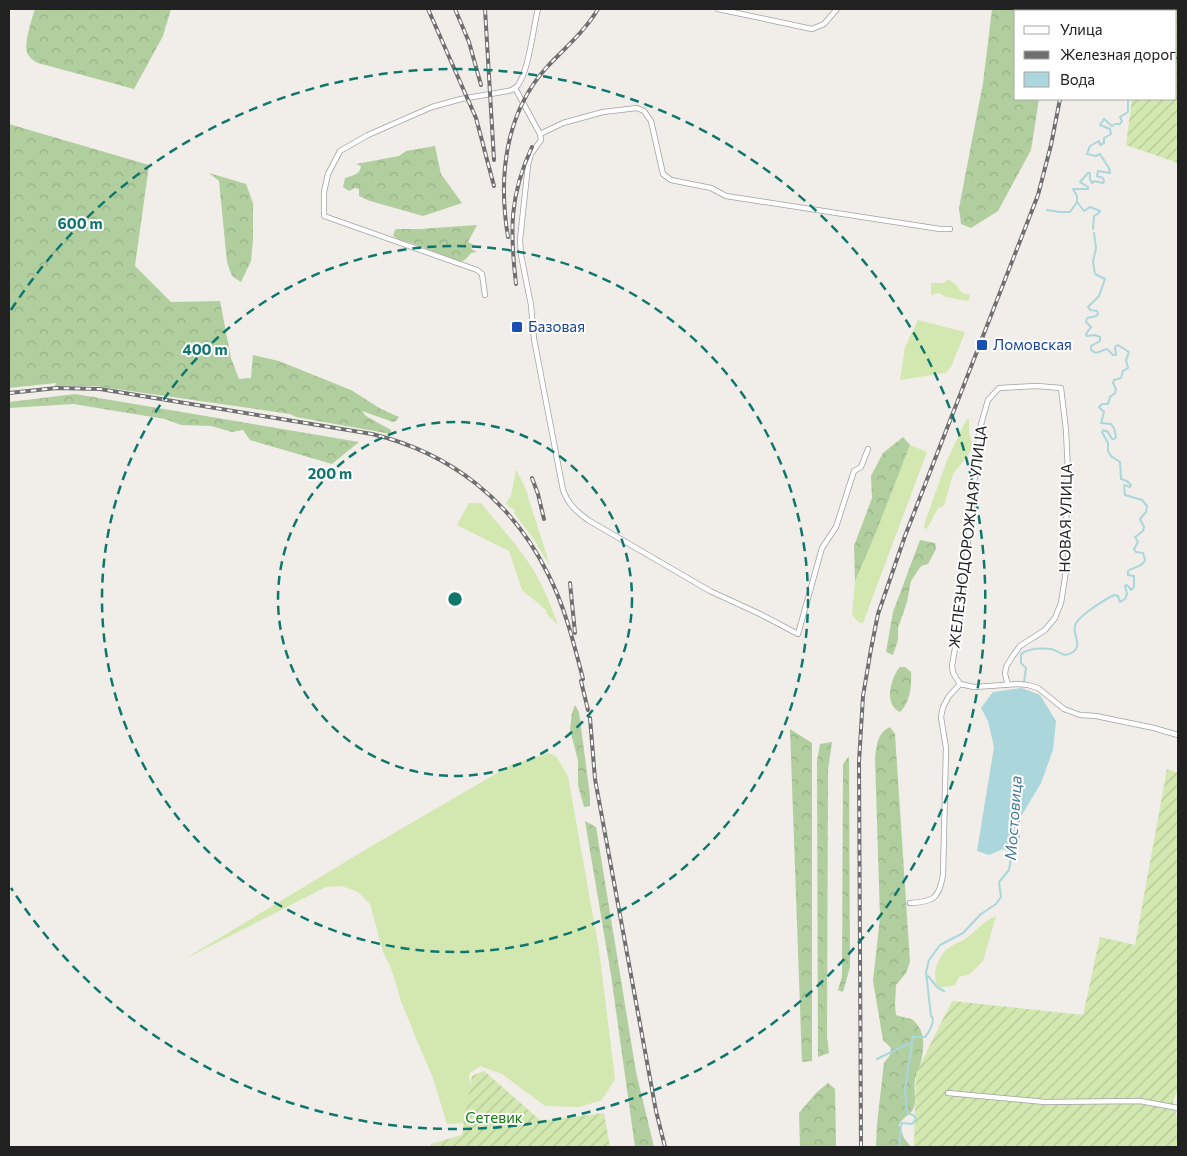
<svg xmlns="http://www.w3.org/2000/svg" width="1187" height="1156" viewBox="0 0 1187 1156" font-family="Commissioner,sans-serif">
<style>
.grass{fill:#d2e8b0}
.forest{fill:url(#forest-crowns)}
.garden{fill:url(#garden-furrows)}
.water{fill:#aad6dc}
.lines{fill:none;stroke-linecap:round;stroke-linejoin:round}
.stream{stroke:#aad6dc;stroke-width:2}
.minor-casing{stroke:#a2a2a2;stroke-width:6}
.minor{stroke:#fff;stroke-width:4.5}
.rail-casing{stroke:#6f6f6f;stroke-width:4}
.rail{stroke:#fff;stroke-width:2;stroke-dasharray:5.5;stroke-linecap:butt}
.ring{fill:none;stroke:#0f766e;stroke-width:2.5;stroke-dasharray:9 6}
.transit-dot{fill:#1a4fb4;stroke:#fff;stroke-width:2}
.labels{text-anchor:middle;stroke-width:4;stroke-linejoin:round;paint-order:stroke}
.transit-label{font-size:15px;fill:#164399;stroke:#fff;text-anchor:start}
.street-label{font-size:15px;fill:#212121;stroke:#fff}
.park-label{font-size:15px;fill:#137d10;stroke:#fff}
.water-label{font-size:16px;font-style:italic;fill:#477796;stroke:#fff}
.centre{fill:#0f766e;stroke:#fff;stroke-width:2.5}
.ring-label{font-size:15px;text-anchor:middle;font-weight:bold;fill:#0f766e;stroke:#fff;stroke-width:4;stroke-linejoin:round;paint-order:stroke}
</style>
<defs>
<pattern id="forest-crowns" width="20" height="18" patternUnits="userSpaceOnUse" patternTransform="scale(1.25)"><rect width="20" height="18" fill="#b1ce9e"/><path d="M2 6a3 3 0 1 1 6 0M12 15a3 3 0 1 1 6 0" fill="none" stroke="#98b188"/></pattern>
<pattern id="garden-furrows" width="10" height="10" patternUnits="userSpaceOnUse" patternTransform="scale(1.25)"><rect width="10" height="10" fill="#d2e8b0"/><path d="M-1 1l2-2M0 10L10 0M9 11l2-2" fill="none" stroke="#b4c797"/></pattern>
</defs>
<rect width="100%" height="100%" fill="#f1ede8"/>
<!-- grass -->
<g class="grass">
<polygon points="948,279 956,285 962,293 970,295 968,301 946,297 939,293 931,295 931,283 944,283"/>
<polygon points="918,320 965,332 951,367 945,373 900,380 905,347"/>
<polygon points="969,419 969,434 973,445 968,455 953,474 944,506 938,508 927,529 924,528 925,522 946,463 966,420"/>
<polygon points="910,445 927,452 863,623 858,622 852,614 855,581 875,535"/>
<polygon points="516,470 525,487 550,566 533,538 514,513 515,510 509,507 506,503 511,496"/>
<path d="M 469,503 L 481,503 C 499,526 520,547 534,571 C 544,588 551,606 558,625 L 545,612 L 547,611 L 545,609 L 522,590 L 509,551 L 457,525 Z"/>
<polygon points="548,753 556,756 568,776 599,950 615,1079 602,1100 579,1107 545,1106 502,1074 480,1066 469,1074 473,1108 466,1123 447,1124 433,1078 420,1048 401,1001 391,968 383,952 370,904 358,892 342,886 326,887 183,960 375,844 511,765"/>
<path d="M 996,916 L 983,961 L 970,974 L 959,977 L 955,985 L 939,988 C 930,976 938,955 950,947 C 956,943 963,941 968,937 C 978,929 984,921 996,916 Z"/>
</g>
<!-- forest -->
<g class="forest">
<path d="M 35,9 L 171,9 L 163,36 L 134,89 L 38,63 C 34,61 28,57 27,52 C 24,43 32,18 35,9 Z"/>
<polygon points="992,9 1052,9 1051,11 1016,11 1016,99 1039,99 1031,150 998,211 971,228 961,224 959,208 983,83"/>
<polygon points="9,124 149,165 135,266 171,302 220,301 231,358 239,379 251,378 253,355 279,361 351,390 381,409 399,417 396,421 393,422 362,411 366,416 391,430 391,434 296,417 290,414 95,386 55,386 56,383 9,388"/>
<path d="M 435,146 L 441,174 L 462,203 L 423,216 L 370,201 L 359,196 L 359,189 L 355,188 L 349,191 L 343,187 L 345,178 C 353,175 360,175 361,166 L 356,164 L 399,156 L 406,151 Z"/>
<polygon points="209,173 246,184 253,203 253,239 251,261 241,282 232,276 227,262 219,181"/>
<polygon points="477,225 468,242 475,246 471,249 477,252 471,253 466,259 461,262 414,244 400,240 393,236 395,230 397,229 420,229"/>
<polygon points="75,394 359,442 332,464 250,440 243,430 232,432 211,426 181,425 165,419 73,404 9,408 9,402"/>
<polygon points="903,437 910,445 875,535 855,581 854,546 872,498 871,476 883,453"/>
<polygon points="920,540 935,543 936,549 928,564 921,566 911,581 907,602 898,628 898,640 893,655 886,652 893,612"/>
<path d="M 900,667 L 905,667 L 911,672 C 912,685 910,703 900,712 C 883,705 891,677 900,667 Z"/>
<polygon points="575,705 579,712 590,796 590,806 584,807 578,785 578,761 570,729 572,713"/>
<path d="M 890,727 L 895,734 L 910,962 L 906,973 L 896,985 L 895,1005 L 896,1015 C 902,1018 910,1017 914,1021 C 928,1034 923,1054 919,1069 C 918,1073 915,1077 915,1080 C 913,1090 918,1103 912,1111 C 907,1117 904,1116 899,1125 L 904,1138 L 911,1147 L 876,1147 L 877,1124 L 884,1063 L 890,1055 L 891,1048 L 883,1040 L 873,981 L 880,917 L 875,758 C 877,745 877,733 890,727 Z"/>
<polygon points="790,729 812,743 812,1061 802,1062"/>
<polygon points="832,742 828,770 827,1037 829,1053 818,1057 817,761 820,744"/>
<polygon points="849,756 850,967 843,992 838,990 842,976 843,764"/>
<polygon points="585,821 596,827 636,1072 654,1147 635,1147 611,975"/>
<polygon points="828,1083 835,1089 836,1147 800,1147 799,1113 816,1093"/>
</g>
<!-- garden -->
<g class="garden">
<polygon points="1143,9 1178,9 1178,163 1126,145 1132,99 1176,99 1176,11 1143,11"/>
<polygon points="1167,769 1178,773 1178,1090 1173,1101 1178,1123 1178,1147 914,1147 916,1073 952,1001 1083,1015 1100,937 1135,945"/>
<polygon points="484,1071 541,1121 604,1113 610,1147 431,1147 431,1144 462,1135 472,1076"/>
</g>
<!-- water -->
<polygon class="water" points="1022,688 1040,695 1056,721 1053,750 1041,783 1020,818 1020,838 1012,854 1003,849 989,855 977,851 994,747 988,721 981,708 993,692"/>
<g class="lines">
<!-- stream -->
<g class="stream">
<polyline points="1123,11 1128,9"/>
<polyline points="1047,210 1059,212 1070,212 1077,202"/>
<polyline points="1093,229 1094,216 1099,213 1100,211 1090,207 1084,211 1077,202 1077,196 1073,189 1088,189 1088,187 1080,182 1088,173 1090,173 1090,179 1092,183 1094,181 1103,183 1104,181 1103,178 1097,176 1098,171 1110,173 1109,168 1100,154 1096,156 1087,154 1090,146 1099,141 1100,145 1104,143 1104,138 1111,134 1110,129 1100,125 1104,119 1112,126 1115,124 1120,124 1122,121 1120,117 1128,112 1128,99"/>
<path d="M 1024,682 L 1026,668 L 1021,663 L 1021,654 C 1029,648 1042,648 1051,649 C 1060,651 1063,659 1073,652 C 1084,644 1070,633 1076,623 C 1082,614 1104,600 1114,595 L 1118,596 L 1120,602 L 1125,599 L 1127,594 L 1125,586 L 1127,585 L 1131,590 L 1134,587 L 1134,576 L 1128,575 L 1128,571 C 1133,567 1143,567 1145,560 L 1143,553 L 1136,552 L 1134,549 L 1138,542 L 1135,537 L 1143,531 L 1144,527 L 1140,519 L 1146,512 L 1147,506 L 1142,500 L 1125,495 L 1124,486 L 1125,485 L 1130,487 L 1131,485 L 1127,481 L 1121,479 L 1120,462 L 1111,456 L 1108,451 L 1108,443 L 1102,432 L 1103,430 L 1108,432 L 1112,439 L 1114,439 L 1116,437 L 1114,428 L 1111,424 L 1101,423 L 1104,412 L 1099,407 L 1102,404 L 1108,404 L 1110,397 L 1115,393 L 1116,389 L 1113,383 L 1114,380 L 1121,378 L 1123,371 L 1128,368 L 1126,360 L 1129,352 L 1118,345 L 1115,347 L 1116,355 L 1113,355 L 1107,349 C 1101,350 1097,356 1091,350 L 1091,346 L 1100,341 L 1100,337 L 1095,335 L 1087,336 L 1086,334 L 1091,327 L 1086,322 L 1087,318 L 1096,316 L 1098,314 L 1097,311 L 1090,310 L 1088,307 L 1099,296 L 1105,279 L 1095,274 L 1093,262 L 1096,248 L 1094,233"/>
<polyline points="928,976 938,988 944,991"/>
<polyline points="877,1059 912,1042"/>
<path d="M 899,1147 L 901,1126 L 902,1123 L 912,1124 L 916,1119 L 913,1115 L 907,1113 L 905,1089 L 913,1037 L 925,1037 C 930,1031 933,1026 933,1018 L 931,1016 L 926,972 L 929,960 L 940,945 L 963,933 L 981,914 L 996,904 L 1001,897 L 999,882 L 1009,870 L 1012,853"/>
</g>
<!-- minor casing -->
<g class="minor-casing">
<g id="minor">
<polyline points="718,9 812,29 824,24 837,9"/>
<path d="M 515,88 L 540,134 L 541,140 L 531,154 L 528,165 L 520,240 L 521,255 L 531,305 L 534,339 L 563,490 C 568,504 577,512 588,520 L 710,591 L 760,614 L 798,634 L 822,548 L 836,527 L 854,471 L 861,467 L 868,449"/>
<polyline points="540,134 563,123 603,112 637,108 644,111 651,121 663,174 671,180 711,188 726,196 940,229 950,229"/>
<path d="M 485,295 L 482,274 L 477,270 L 324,216 L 324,192 L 328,174 L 340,151 L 368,135 L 432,107 L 461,99 L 508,91 C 512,90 515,89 518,85 C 529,70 533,28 538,9"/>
<polyline points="1008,685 1005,674 1006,667 1012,657 1020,646 1045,630 1055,618 1061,603 1068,558 1066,529 1068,473 1066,430 1061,388 1037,386 999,388 988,400 980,428 960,619 952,666 953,673 960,684 974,687 1018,684 1028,685 1038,688 1064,709 1080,715 1096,716 1154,728 1178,735"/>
<path d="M 910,903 C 933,902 939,899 943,875 L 946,748 L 941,717 L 943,707 L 949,696 L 960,684"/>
<polyline points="948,1093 1045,1102 1140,1101 1178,1108"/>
</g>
</g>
<!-- minor -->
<use href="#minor" class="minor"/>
<!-- rail casing -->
<g class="rail-casing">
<g id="rail">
<polyline points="428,9 476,118 494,186"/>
<polyline points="455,9 469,42 481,85"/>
<polyline points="485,9 494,160"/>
<polyline points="1073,11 1073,9"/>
<path d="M 508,237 C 498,177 505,113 547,67 C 565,48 585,31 598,9"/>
<path d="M 516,284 C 510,232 509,196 532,147"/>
<path d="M 9,393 L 57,388 L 100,389 L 372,434 C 451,453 512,501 548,574 C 565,607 574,644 583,679"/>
<polyline points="532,478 538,494 544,519"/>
<polyline points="570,583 575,633"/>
<polyline points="581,681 588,710"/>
<polyline points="590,718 595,779 656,1111 665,1147"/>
<polyline points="861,1147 859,762 863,696 871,649 878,614 905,536 1038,195 1051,145 1060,99"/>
</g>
</g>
<!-- rail -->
<use href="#rail" class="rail"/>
</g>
<!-- distance rings -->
<g class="ring">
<circle cx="455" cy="599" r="177"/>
<circle cx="455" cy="599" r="353"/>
<path d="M11 310A530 530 0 1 1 11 888"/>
</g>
<!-- markers -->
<g class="transit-dot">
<rect x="511" y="321" width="12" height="12" rx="2.5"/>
<rect x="976" y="339" width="12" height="12" rx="2.5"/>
</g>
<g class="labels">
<!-- transit labels -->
<g class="transit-label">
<text x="528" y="332">Базовая</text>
<text x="993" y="350">Ломовская</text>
</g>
<!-- street labels -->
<g class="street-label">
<text transform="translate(1066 518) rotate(-89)" y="5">НОВАЯ УЛИЦА</text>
<text transform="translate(968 537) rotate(-83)" y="5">ЖЕЛЕЗНОДОРОЖНАЯ УЛИЦА</text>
</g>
<!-- park labels -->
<g class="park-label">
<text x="494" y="1123">Сетевик</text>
</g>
<!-- water labels -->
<g class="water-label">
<text transform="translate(1013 818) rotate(-86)" y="6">Мостовица</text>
</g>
</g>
<circle cx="455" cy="599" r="8" class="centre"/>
<g class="ring-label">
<text x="80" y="229">600 m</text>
<text x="205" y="355">400 m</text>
<text x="330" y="479">200 m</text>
</g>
<!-- border -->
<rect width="1187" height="1156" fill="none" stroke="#212121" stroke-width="20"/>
<!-- legend -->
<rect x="1014" y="10" width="162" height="90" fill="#ffffff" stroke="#a6a6a6"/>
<rect x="1024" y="26" width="25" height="8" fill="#ffffff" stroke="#a6a6a6"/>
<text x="1060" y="35" font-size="15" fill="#212121">Улица</text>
<rect x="1024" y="51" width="25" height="8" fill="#6f6f6f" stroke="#a6a6a6"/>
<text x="1060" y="60" font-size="15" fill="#212121">Железная дорога</text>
<rect x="1024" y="72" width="25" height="15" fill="#aad6dc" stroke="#a6a6a6"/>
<text x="1060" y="85" font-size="15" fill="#212121">Вода</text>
</svg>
